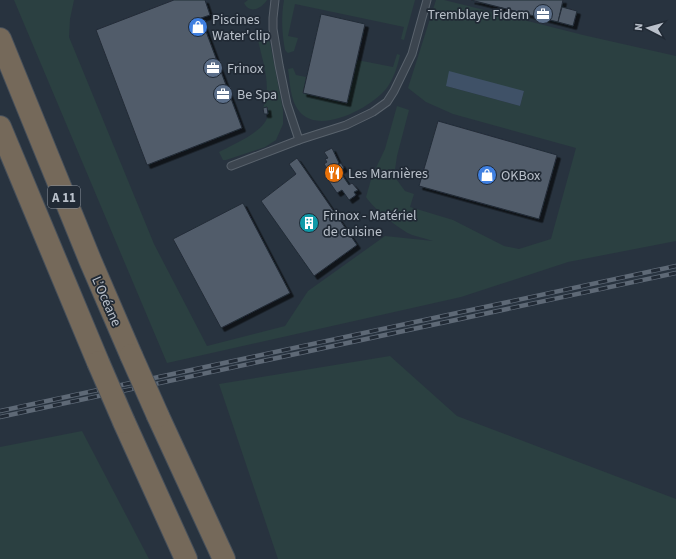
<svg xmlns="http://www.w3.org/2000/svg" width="676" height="559" viewBox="0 0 676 559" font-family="'Source Sans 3',sans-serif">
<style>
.green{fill:#2b4041;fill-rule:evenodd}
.water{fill:#3f5167}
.building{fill:#515c6a;stroke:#232c37;filter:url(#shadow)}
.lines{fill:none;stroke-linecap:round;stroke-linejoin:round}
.lane-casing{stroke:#5a636d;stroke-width:9}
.highway-casing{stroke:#47505a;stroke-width:24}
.lane{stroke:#3c454f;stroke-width:7}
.highway{stroke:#75695a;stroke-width:22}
.rail-casing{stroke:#5e6976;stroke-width:4.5}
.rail{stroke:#212a35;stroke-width:3;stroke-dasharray:9;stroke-linecap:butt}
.highway-bridge-casing{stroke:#47505a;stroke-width:24;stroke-linecap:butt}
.highway-bridge{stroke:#75695a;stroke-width:22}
.labels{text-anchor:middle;stroke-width:3.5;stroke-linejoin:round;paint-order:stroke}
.shield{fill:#212a35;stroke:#8b939d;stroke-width:1}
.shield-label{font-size:13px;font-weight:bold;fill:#b9c0ca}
.poi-label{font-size:14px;fill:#b9c0ca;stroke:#212a35;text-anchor:start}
.street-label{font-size:14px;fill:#b9c0ca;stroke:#212a35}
</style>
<defs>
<filter id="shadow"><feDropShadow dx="3.5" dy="3.5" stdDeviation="0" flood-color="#0009"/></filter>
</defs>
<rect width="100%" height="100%" fill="#28333f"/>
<!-- green -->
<g class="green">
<path d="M 14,0 L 74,0 L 70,19 L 69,37 L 154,244 L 207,346 L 285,326 L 308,291 L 385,236 L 433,241 C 427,239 419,237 412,235 C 400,230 373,208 366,197 L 372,176 L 385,149 L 397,106 L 409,110 L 397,156 L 394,176 L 405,191 L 414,194 L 410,207 L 453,220 L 504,246 L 519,249 L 551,239 L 576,148 L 453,114 L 426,102 L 408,88 L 436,0 L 444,0 L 583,35 L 676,56 L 676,241 L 568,262 L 461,297 L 167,363 ZM 446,86 L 524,91 L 520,106 Z"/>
<path d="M 248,0 L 267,0 C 262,8 250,15 244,3 Z"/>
<path d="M 284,0 L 415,0 L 404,40 L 401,39 L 404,27 L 295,4 L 288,36 L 298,38 L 294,51 L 288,53 L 285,50 C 282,33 281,17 284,0 Z"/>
<path d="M 261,32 L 266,35 L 270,43 L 283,110 L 283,124 L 276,140 L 265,147 L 226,160 L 223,160 L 219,152 C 232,145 267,131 268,114 C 269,112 268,109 267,107 L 263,108 C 272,86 263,63 258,40 L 258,36 Z"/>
<path d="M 397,54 L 400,55 C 397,68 394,78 386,89 C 370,108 319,136 299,111 C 290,100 290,82 288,69 L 293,68 L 296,75 L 306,77 L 303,93 L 347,103 L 357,60 L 393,67 Z"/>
<polygon points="390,356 457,416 676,499 676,559 278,559 219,384"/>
<polygon points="82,431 149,559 0,559 0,447"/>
</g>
<!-- water -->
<polygon class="water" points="449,71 524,91 520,106 446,86"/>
<!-- building -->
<g class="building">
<polygon points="174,0 205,0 210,15 201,18 242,128 147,165 96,30"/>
<polygon points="471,0 563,0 558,22"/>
<polygon points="562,7 577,11 573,26 558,22"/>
<polygon points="321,14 365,24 347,103 303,93"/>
<polygon points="267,107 268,114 264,114 263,108"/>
<polygon points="438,121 557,155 539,219 419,186"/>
<polygon points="332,148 339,163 336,166 349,185 352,183 358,190 354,192 356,195 349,200 342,190 337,193 324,174 329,171 324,164 327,162 325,159 328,158 324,152"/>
<polygon points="297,158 357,245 314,276 261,201 296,174 289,164"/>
<polygon points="341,163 344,168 339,171 336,166"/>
<polygon points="243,203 290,293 221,328 173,239"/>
</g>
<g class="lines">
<!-- lane casing -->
<g class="lane-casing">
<g id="lane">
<polyline points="299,140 346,125 373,112 387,102 394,91 412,54 427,0"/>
<polyline points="231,166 299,140 287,104 279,65 273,29 273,18 275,0"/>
</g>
</g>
<!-- highway casing -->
<g class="highway-casing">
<g id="highway">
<polyline points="0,39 90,260 131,355"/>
<polyline points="0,127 98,362"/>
<polyline points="158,416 224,559"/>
<polyline points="124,422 186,559"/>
</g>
</g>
<!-- lane -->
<use href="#lane" class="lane"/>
<!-- highway -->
<use href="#highway" class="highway"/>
<!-- rail casing -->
<g class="rail-casing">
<g id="rail">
<polyline points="0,411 676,266"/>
<polyline points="0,417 676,273"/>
</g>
</g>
<!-- rail -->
<use href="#rail" class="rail"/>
<!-- highway-bridge casing -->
<g class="highway-bridge-casing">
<g id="highway-bridge">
<polyline points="131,355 158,416"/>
<polyline points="98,362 124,422"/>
</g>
</g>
<!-- highway-bridge -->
<use href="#highway-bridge" class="highway-bridge"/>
</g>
<!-- icons -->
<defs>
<g id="office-disc" transform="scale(1)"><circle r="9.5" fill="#5c6f8a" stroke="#212a35"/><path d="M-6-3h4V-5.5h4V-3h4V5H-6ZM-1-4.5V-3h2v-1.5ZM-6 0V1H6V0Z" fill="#fff"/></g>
<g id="shop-disc" transform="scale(1)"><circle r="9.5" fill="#3f7fe0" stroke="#212a35"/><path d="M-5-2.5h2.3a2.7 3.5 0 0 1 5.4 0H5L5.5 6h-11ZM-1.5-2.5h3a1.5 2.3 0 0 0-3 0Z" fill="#fff"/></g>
<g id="restaurant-disc" transform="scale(1)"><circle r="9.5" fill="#e8710a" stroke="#212a35"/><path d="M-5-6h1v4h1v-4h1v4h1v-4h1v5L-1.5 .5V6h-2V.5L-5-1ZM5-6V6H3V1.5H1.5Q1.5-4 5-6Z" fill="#fff"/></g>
<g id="building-disc" transform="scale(1)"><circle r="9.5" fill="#0f9aa8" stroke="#212a35"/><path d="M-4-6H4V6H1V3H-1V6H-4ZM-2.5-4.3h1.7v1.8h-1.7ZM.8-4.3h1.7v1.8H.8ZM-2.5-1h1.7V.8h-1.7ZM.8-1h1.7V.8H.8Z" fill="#fff"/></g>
</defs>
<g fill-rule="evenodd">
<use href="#office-disc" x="543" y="14"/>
<use href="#shop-disc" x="198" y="27"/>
<use href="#office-disc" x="213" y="68"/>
<use href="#office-disc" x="223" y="94"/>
<use href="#restaurant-disc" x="334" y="173"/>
<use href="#shop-disc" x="487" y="175"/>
<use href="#building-disc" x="309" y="223"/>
</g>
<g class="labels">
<!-- shield labels -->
<rect class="shield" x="48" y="186" width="32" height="22" rx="3"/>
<g class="shield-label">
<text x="64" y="202">A 11</text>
</g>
<!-- poi labels -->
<g class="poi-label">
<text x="529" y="19" text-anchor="end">Tremblaye Fidem</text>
<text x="212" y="24">Piscines<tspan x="212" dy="16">Water'clip</tspan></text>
<text x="227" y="73">Frinox</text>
<text x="237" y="99">Be Spa</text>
<text x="348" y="178">Les Marnières</text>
<text x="501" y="180">OKBox</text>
<text x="323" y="220">Frinox - Matériel<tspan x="323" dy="16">de cuisine</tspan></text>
</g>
<!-- street labels -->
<g class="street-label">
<text transform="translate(107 301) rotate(66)" y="5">L’Océane</text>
</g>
</g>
<!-- north arrow -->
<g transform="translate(648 28) rotate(276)" stroke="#212a35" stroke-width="3" paint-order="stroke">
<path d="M0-3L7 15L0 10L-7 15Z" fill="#b9c0ca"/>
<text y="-6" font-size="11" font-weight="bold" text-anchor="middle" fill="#b9c0ca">N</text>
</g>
</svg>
